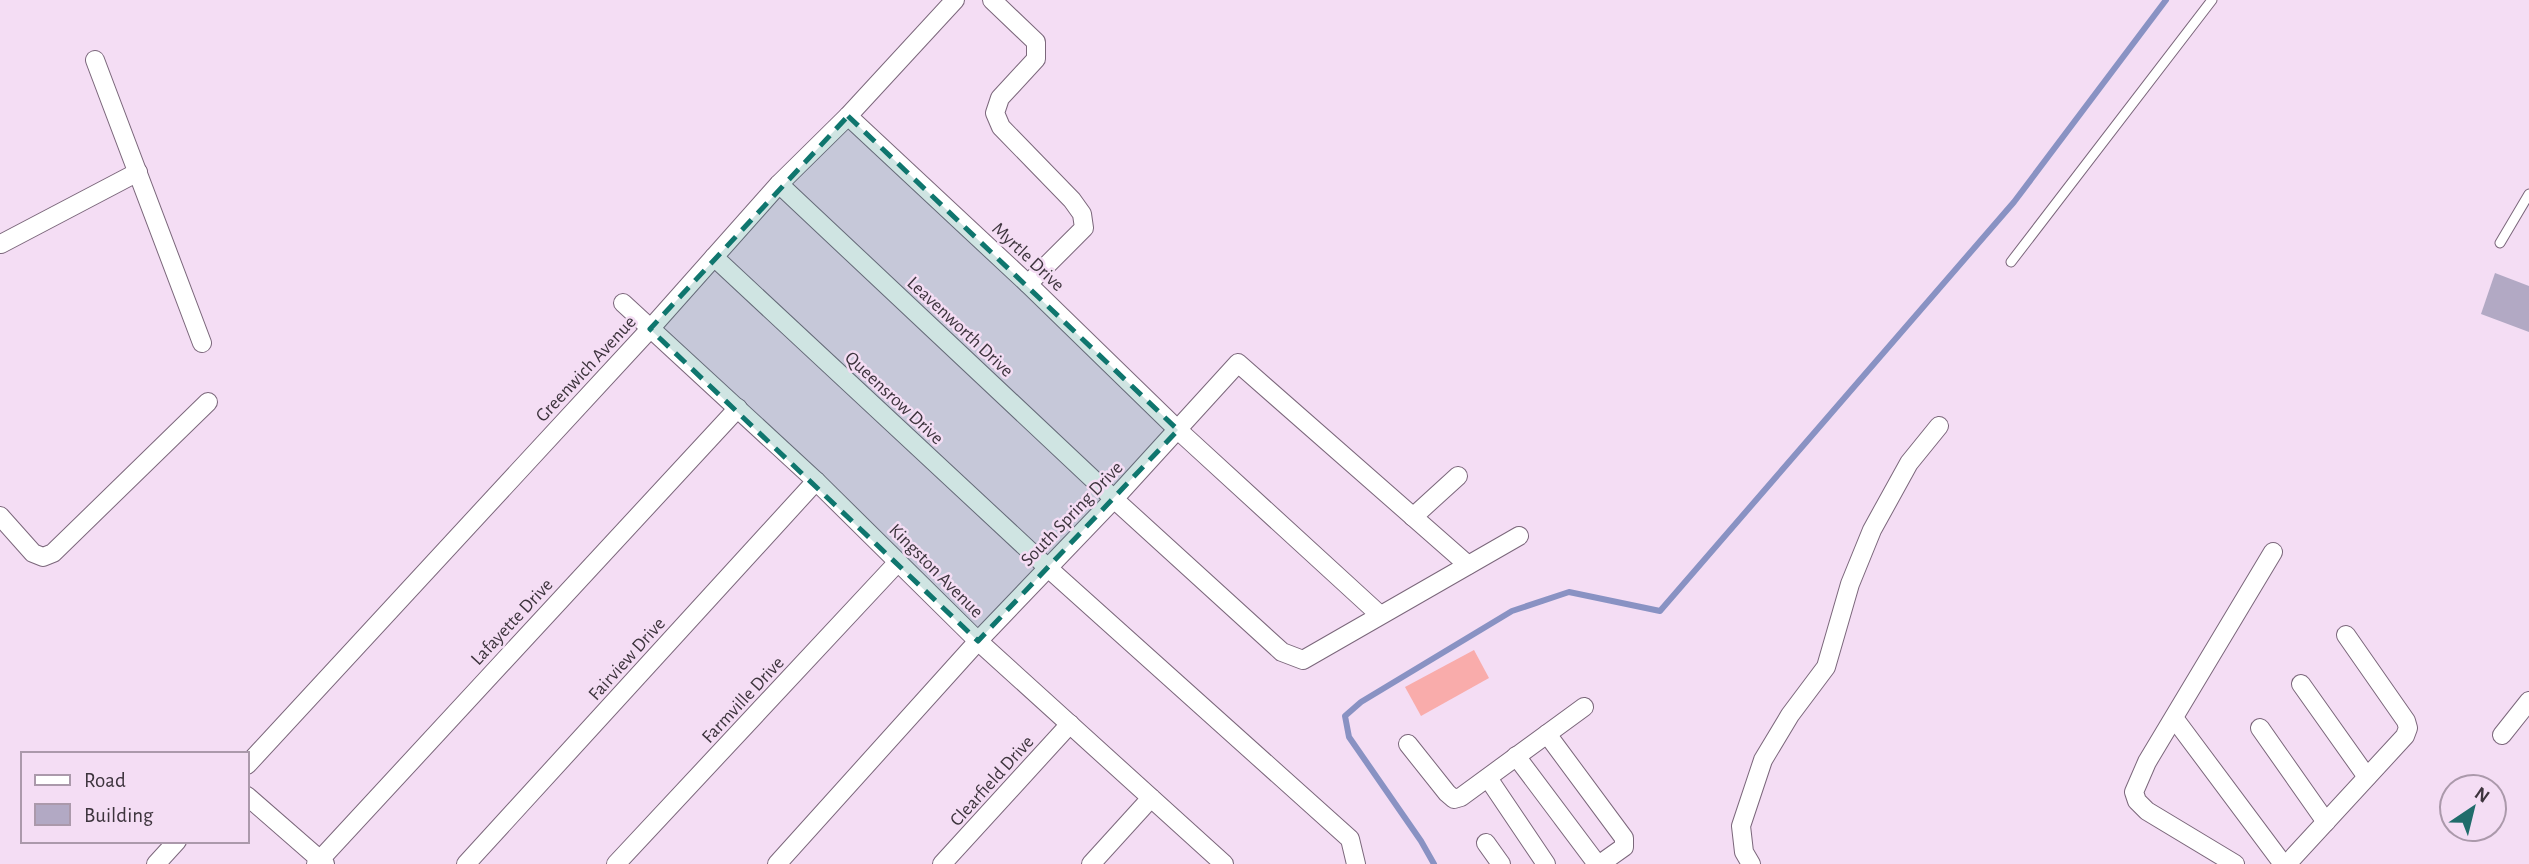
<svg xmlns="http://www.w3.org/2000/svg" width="2529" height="864" viewBox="0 0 2529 864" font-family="'Alegreya Sans',sans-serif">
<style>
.grass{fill:#f9acab}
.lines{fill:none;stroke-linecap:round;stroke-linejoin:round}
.stream{stroke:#8992c3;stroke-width:6}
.building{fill:#b2a9c4}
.service-casing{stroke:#7b677b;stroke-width:11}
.minor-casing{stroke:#7b677b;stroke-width:20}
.service{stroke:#fff;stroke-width:9}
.minor{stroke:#fff;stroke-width:18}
.marked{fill:#0f766e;fill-opacity:0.2;stroke:#0f766e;stroke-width:5;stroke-dasharray:14 9;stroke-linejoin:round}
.labels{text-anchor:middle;stroke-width:5;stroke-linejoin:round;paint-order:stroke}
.street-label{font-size:19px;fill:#3d343d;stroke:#f4ddf4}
</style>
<rect width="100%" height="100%" fill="#f4ddf4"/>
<!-- grass -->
<polygon class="grass" points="1474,650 1489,678 1421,716 1405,687"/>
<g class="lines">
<!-- stream -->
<polyline class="stream" points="1434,864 1421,841 1349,737 1345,716 1361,702 1512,611 1569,592 1660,611 2014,202 2166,0"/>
</g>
<!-- building -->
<polygon class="building" points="2495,273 2529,286 2529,332 2481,314"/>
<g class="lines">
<!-- service casing -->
<g class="service-casing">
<g id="service">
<polyline points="2500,243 2529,194"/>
<polyline points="2011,262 2212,0"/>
</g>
</g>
<!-- minor casing -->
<g class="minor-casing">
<g id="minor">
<polyline points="992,0 1036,42 1036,59 1000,98 995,113 1001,127 1072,200 1082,214 1084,228 1028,284"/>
<polyline points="95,60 202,343"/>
<polyline points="848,116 1028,284 1178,430 1380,615"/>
<polyline points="779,184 1114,499 1282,652 1303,660 1519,536"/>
<polyline points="1,244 138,172"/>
<polyline points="714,257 1047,567 1350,839 1356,864"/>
<polyline points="623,303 816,481 978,641 1224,864"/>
<polyline points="0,516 33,553 43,557 53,553 208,402"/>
<polyline points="1413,517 1458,476"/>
<polyline points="2301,684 2367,777"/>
<polyline points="2174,718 2283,864"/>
<polyline points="2260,728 2326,822"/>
<polyline points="1547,734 1624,838 1624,847 1600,864"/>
<polyline points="2502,735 2529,701"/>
<polyline points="1408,744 1447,793 1454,799 1461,797 1584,707"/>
<polyline points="1516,756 1597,864"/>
<polyline points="247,765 650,329 779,184 848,116 955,0"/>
<polyline points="1488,778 1546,864"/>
<polyline points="247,796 325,864"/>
<polyline points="1486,843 1501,864"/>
<polyline points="156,864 177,841"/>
<polyline points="316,864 738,408"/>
<polyline points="466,864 816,481"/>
<polyline points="616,864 898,562"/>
<polyline points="777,864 978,641 1114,499 1238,363 1468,565"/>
<polyline points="942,864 1070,724"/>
<polyline points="1091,864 1151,798"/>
<polyline points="1751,864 1744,852 1741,826 1763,760 1790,715 1826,667 1850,584 1872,530 1909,463 1939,426"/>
<polyline points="2235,864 2147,811 2137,801 2134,792 2147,762 2273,552"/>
<polyline points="2287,864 2405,736 2408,728 2406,721 2346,635"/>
</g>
</g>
<!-- service -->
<use href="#service" class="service"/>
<!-- minor -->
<use href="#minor" class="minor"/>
</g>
<!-- marked area -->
<path class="marked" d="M 848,116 L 1178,430 L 978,641 L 650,329 Z"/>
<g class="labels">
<!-- street labels -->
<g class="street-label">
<text transform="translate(1029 256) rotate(43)" y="7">Myrtle Drive</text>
<text transform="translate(961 326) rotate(43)" y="7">Leavenworth Drive</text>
<text transform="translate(585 368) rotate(-47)" y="7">Greenwich Avenue</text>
<text transform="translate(895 397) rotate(43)" y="7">Queensrow Drive</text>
<text transform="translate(1071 513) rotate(-46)" y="7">South Spring Drive</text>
<text transform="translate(937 570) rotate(45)" y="7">Kingston Avenue</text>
<text transform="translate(511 621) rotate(-47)" y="7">Lafayette Drive</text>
<text transform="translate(626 658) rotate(-48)" y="7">Fairview Drive</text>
<text transform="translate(742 699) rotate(-47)" y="7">Farmville Drive</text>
<text transform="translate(991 780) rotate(-48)" y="7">Clearfield Drive</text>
</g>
</g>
<!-- legend -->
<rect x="21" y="752" width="228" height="91" fill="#f4ddf4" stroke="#ab99ab" stroke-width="2"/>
<rect x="35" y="775" width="35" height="10" fill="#ffffff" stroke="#ab99ab" stroke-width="2"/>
<text x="84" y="787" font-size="21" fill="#3d343d">Road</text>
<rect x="35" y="804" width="35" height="21" fill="#b2a9c4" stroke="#ab99ab" stroke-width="2"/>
<text x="84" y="822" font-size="21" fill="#3d343d">Building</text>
<!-- north arrow -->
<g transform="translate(2473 808) rotate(35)"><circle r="33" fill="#f4ddf4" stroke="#ab99ab" stroke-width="2"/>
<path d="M0-5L12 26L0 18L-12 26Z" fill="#206c6b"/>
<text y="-10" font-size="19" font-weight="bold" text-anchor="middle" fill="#3d343d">N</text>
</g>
</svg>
